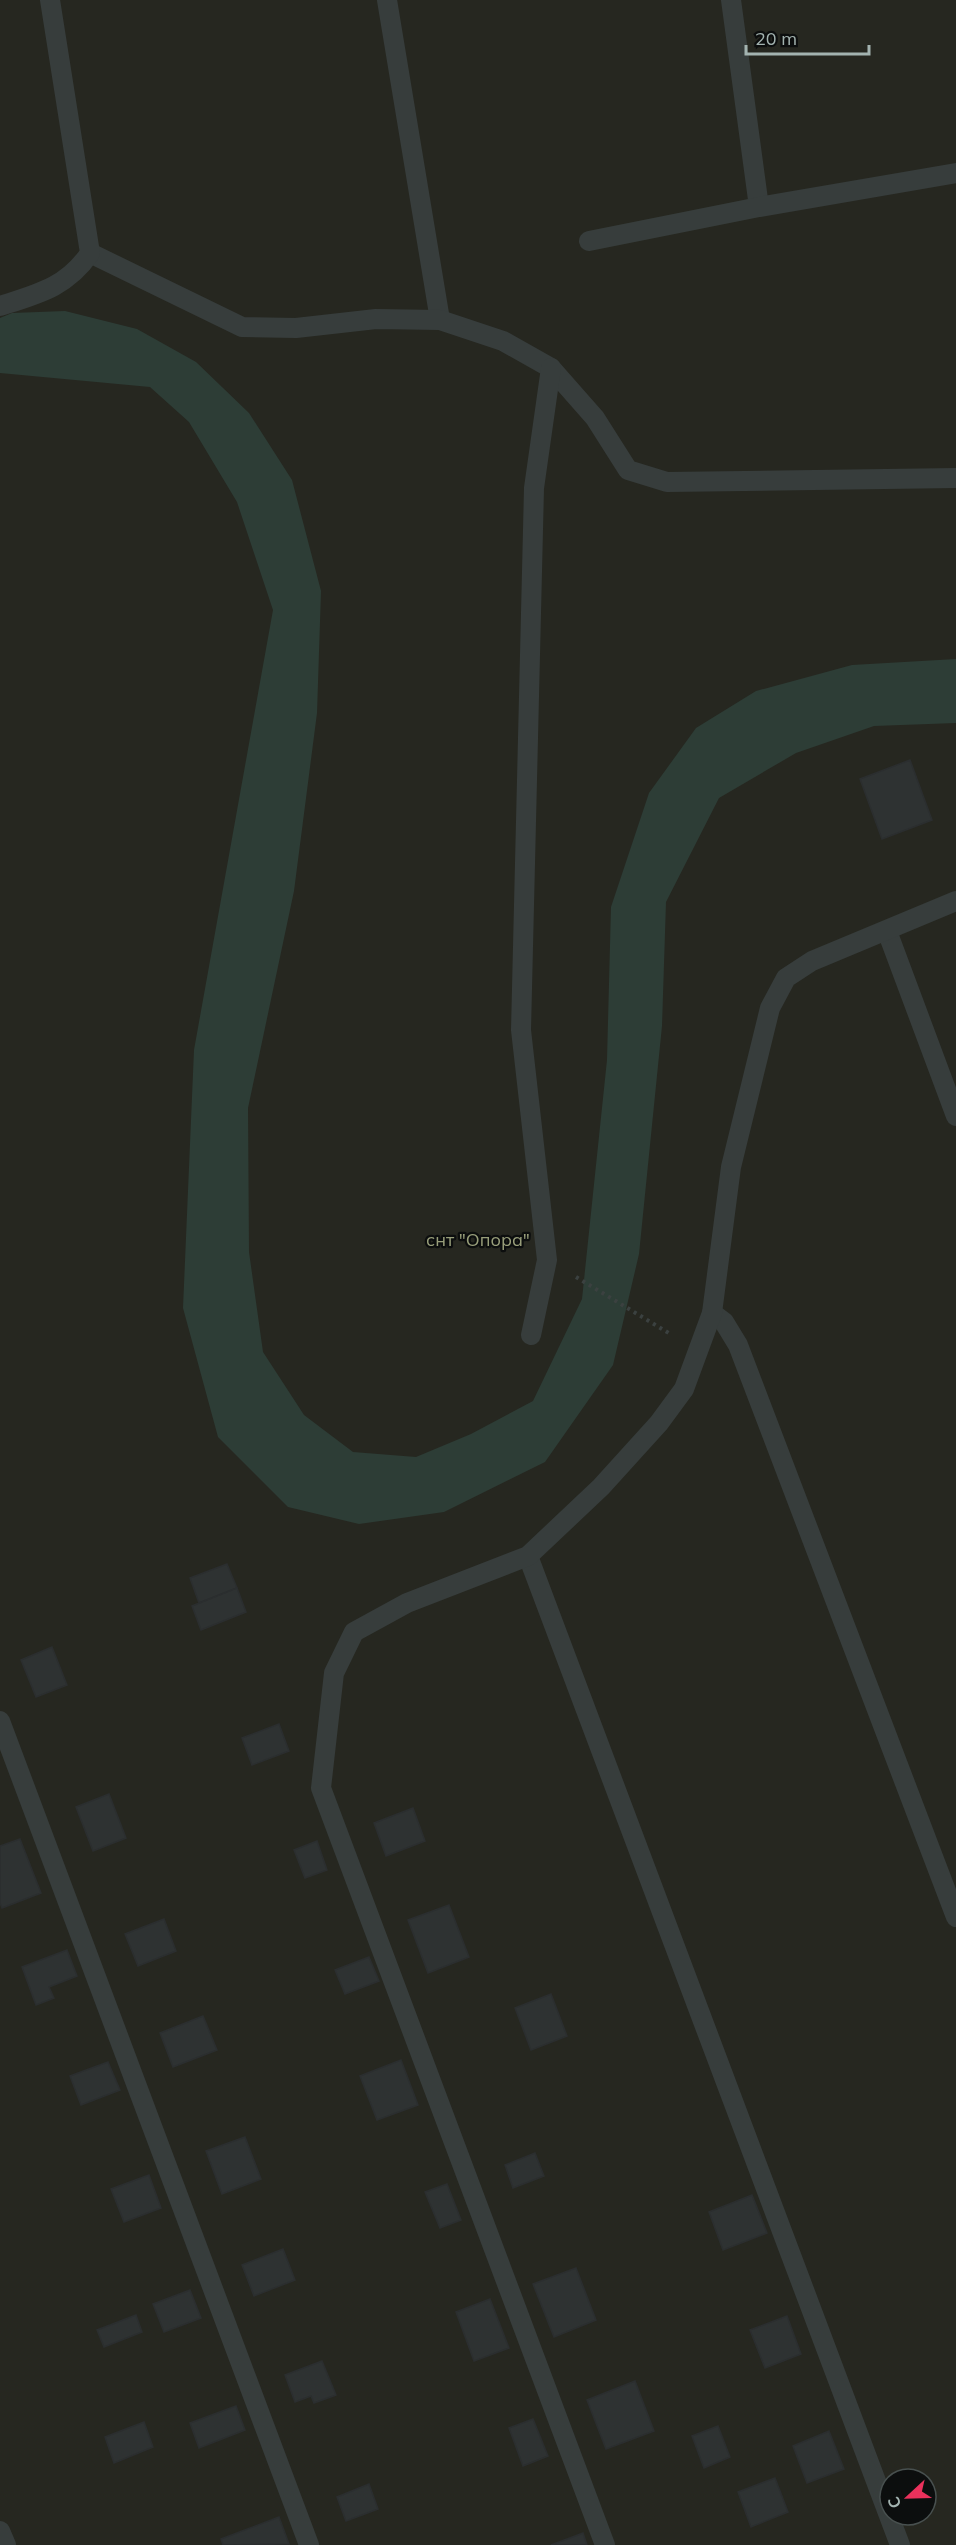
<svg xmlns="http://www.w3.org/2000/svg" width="956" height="2545" viewBox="0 0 956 2545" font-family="Mulish,sans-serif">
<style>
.green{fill:#262720;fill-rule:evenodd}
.water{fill:#2d3d36}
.building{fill:#2e3232;stroke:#2b2e2f;stroke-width:1.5}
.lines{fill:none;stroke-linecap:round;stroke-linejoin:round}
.path{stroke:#3b4140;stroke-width:4;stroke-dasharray:3 4.5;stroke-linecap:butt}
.lane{stroke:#373d3c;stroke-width:20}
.labels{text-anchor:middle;stroke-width:4.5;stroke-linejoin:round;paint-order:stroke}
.park-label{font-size:18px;fill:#989e7a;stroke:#0c0e0e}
</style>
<rect width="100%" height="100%" fill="#111313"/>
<!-- green -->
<path class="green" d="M 0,0 L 956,0 L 956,2545 L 0,2545 ZM 890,2479 L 926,2479 L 926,2515 L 890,2515 Z"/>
<!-- water -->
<polygon class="water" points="65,311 137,329 196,362 249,413 292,480 321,591 317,713 294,891 248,1108 249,1252 263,1352 304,1415 353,1452 416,1457 471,1434 533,1401 582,1299 607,1060 611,907 649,793 696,728 756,691 852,665 956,659 956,723 874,726 796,753 719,798 666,902 662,1026 639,1254 613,1365 545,1462 444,1512 359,1524 288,1507 218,1437 183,1308 194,1050 273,610 237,502 189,422 150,387 0,373 0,318 12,313"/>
<!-- building -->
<g class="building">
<polygon points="910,760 932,820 882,839 860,779"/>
<polygon points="227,1564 237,1588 199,1603 190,1578"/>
<polygon points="237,1588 246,1612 201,1630 192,1606"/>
<polygon points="52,1647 67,1685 36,1697 21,1660"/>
<polygon points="279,1724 289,1751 252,1765 242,1738"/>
<polygon points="109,1794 126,1838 93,1851 76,1807"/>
<polygon points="413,1808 425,1841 386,1856 374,1823"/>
<polygon points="20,1839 41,1893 2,1908 0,1903 0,1846"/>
<polygon points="317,1841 327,1870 305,1878 294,1850"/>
<polygon points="449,1905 469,1957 428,1973 408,1920"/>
<polygon points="164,1919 176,1951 138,1966 125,1934"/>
<polygon points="67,1950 77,1976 49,1987 54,1998 36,2005 22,1967"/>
<polygon points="369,1957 379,1981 345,1994 335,1970"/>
<polygon points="551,1994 567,2036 531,2050 515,2008"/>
<polygon points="203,2016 217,2050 173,2067 160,2033"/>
<polygon points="401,2060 418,2105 377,2120 360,2076"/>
<polygon points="108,2062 120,2090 81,2105 70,2076"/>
<polygon points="245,2137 261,2179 222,2194 206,2151"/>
<polygon points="535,2153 544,2176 513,2188 505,2165"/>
<polygon points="149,2175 161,2208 124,2222 111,2189"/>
<polygon points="447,2184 461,2220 440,2228 425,2192"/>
<polygon points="752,2195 767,2233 723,2250 709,2212"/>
<polygon points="283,2249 295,2280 254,2296 242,2265"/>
<polygon points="576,2268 596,2320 554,2337 533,2284"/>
<polygon points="190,2290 201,2318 164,2332 153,2304"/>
<polygon points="490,2299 509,2348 474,2361 456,2312"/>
<polygon points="136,2315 142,2332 104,2347 97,2330"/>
<polygon points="787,2316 801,2354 765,2368 750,2330"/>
<polygon points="322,2361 336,2395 314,2403 311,2396 295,2402 285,2375"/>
<polygon points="635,2381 654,2431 606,2449 587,2400"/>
<polygon points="236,2406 245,2430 199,2448 190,2423"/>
<polygon points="533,2419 548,2456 523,2466 509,2428"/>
<polygon points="144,2422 153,2447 114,2463 105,2437"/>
<polygon points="718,2426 730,2457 704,2468 692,2436"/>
<polygon points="829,2431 844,2469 807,2483 793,2446"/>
<polygon points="775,2478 788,2512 751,2527 738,2492"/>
<polygon points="369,2484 378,2509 346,2521 337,2497"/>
<polygon points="279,2517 289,2544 223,2545 221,2539"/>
<polygon points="583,2533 587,2545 551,2545"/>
</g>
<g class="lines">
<!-- path -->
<polyline class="path" points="576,1277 672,1335"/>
<!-- lane -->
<g class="lane">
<polyline points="387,0 440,320"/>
<polyline points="731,0 759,207"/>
<polyline points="589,241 759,207 956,173"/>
<polyline points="90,253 242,327 296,328 376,319 440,320 503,341 551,368 595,418 628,470 667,482 956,478"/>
<path d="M 0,306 C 38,294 67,287 90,253 L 50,0"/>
<polyline points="887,931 956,1116"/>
<polyline points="712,1313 724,1322 738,1345 956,1917"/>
<polyline points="531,1335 547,1260 521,1030 534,488 551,368"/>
<polyline points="528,1556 900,2545"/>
<polyline points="0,1721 309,2545"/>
<polyline points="0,2531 6,2545"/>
<polyline points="605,2545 321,1788 334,1673 354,1632 407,1603 528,1556 601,1487 659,1423 684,1389 712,1313 731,1167 770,1008 786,978 812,961 956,901"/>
</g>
</g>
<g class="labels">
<!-- park labels -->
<g class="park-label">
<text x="478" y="1246">снт "Опора"</text>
</g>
</g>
<!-- north arrow -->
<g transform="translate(908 2497) rotate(248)"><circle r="28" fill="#0c0e0e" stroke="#48504f" stroke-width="1.5"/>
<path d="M0-4.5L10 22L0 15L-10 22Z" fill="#eb315c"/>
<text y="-9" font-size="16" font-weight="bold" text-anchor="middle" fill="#a3b3b0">С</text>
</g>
<!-- scale -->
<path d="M746 45v9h123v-9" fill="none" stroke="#a3b3b0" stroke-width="3"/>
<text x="755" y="45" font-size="18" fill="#a3b3b0" stroke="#0c0e0e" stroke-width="4.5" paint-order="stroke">20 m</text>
</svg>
